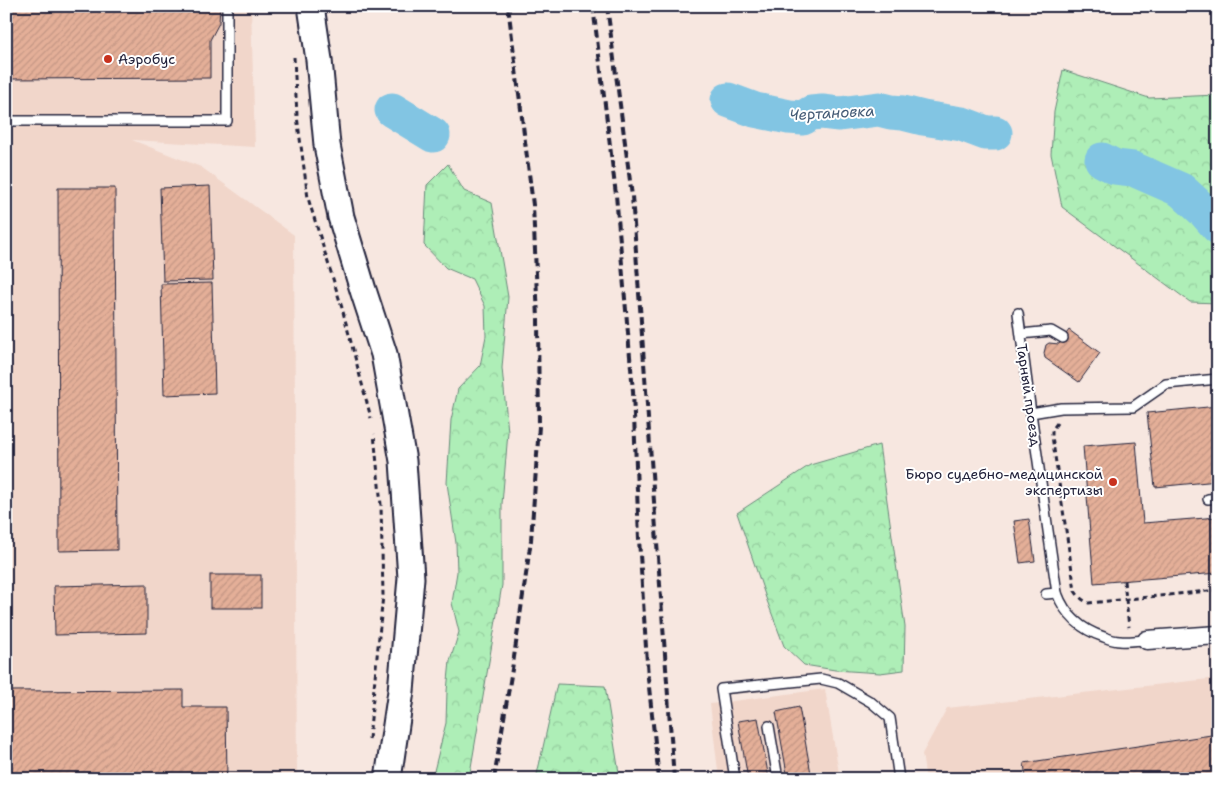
<svg xmlns="http://www.w3.org/2000/svg" width="1224" height="785" viewBox="0 0 1224 785" font-family="'Shantell Sans',sans-serif">
<style>
.built{fill:#f1d6ca}
.forest{fill:url(#forest-crowns);stroke:#688879}
.lines{fill:none;stroke-linecap:round;stroke-linejoin:round}
.river{stroke:#82c5e3;stroke-width:35}
.building{fill:url(#building-hatch);stroke:#22223b}
.lane-casing{stroke:#22223b;stroke-width:12}
.street-casing{stroke:#22223b;stroke-width:21}
.secondary-casing{stroke:#22223b;stroke-width:29}
.path{stroke:#22223b;stroke-width:3;stroke-dasharray:5 4;stroke-linecap:butt}
.lane{stroke:#fff;stroke-width:9}
.street{stroke:#fff;stroke-width:18}
.secondary{stroke:#fff;stroke-width:25}
.rail{stroke:#22223b;stroke-width:4;stroke-dasharray:8 4;stroke-linecap:butt}
.poi-dot{fill:#c8321e;stroke:#fff;stroke-width:2}
.labels{text-anchor:middle;stroke-width:4;stroke-linejoin:round;paint-order:stroke}
.poi-label{font-size:14px;fill:#22223b;stroke:#fff;text-anchor:start}
.street-label{font-size:14px;fill:#22223b;stroke:#fff}
.water-label{font-size:15px;font-style:italic;fill:#445b76;stroke:#fff}
</style>
<defs>
<pattern id="forest-crowns" width="20" height="18" patternUnits="userSpaceOnUse" patternTransform="scale(1.25)"><rect width="20" height="18" fill="#aeeeb7"/><path d="M2 6a3 3 0 1 1 6 0M12 15a3 3 0 1 1 6 0" fill="none" stroke="#95cc9e"/></pattern>
<pattern id="building-hatch" width="6" height="6" patternUnits="userSpaceOnUse" patternTransform="scale(1.25)"><rect width="6" height="6" fill="#e4af98"/><path d="M-1 1l2-2M0 6l6-6M5 7l2-2" fill="none" stroke="#c39684"/></pattern>
</defs>
<rect width="100%" height="100%" fill="#f7e7e0"/>
<filter id="ink" filterUnits="userSpaceOnUse"><feTurbulence type="fractalNoise" baseFrequency=".02" numOctaves="2"/><feDisplacementMap in="SourceGraphic" scale="10" xChannelSelector="R" yChannelSelector="G"/><feConvolveMatrix kernelMatrix="1 2 1 2 8 2 1 2 1" color-interpolation-filters="sRGB"/></filter>
<g filter="url(#ink)">
<!-- built -->
<g class="built">
<polygon points="6,6 251,6 255,147 132,140 201,167 294,235 297,779 6,779"/>
<polygon points="1218,678 1218,779 926,779 922,754 947,708"/>
<polygon points="825,689 840,779 719,779 710,704"/>
</g>
<!-- forest -->
<g class="forest">
<polygon points="1063,70 1149,98 1217,95 1218,303 1190,302 1062,207 1051,154 1054,112"/>
<polygon points="448,164 464,191 492,203 508,297 502,368 508,432 502,504 502,585 469,779 432,779 446,723 447,691 450,661 459,632 452,603 457,572 456,543 447,483 451,420 458,389 480,366 486,336 485,306 472,279 446,268 424,245 427,185"/>
<polygon points="879,445 905,627 904,670 880,673 835,670 804,665 784,646 766,598 737,513 810,465"/>
<polygon points="557,684 605,686 620,779 536,779"/>
</g>
<g class="lines">
<!-- river -->
<g class="river">
<polyline points="728,100 755,110 789,117 803,118 811,113 822,112 839,114 879,109 891,112 903,113 923,118 962,124 986,133 995,133"/>
<polyline points="392,110 433,135"/>
<polyline points="1102,160 1115,167 1133,169 1181,190 1204,211 1218,227"/>
</g>
</g>
<!-- building -->
<g class="building">
<polygon points="6,6 220,6 219,23 210,40 210,78 6,79"/>
<polygon points="210,186 213,280 163,281 160,188"/>
<polygon points="58,188 115,188 117,550 59,551"/>
<polygon points="212,283 215,393 164,395 161,284"/>
<polygon points="1069,330 1100,353 1079,382 1045,358 1044,353 1046,345 1049,343 1059,344"/>
<polygon points="1218,406 1218,481 1155,487 1147,413"/>
<polygon points="1136,442 1143,523 1218,517 1218,573 1094,583 1083,446"/>
<polygon points="6,454 8,691 183,690 183,707 226,707 227,779 6,779"/>
<polygon points="1029,519 1035,561 1020,563 1014,521"/>
<rect x="210" y="575" width="51" height="33"/>
<polygon points="147,584 147,633 55,635 54,586"/>
<polygon points="799,707 812,779 788,779 776,712"/>
<polygon points="758,718 769,779 748,779 738,721"/>
<polygon points="1218,734 1218,779 1026,779 1024,763"/>
</g>
<g class="lines">
<!-- lane casing -->
<g class="lane-casing">
<g id="lane">
<polyline points="6,121 227,121 227,6"/>
<path d="M 1018,313 L 1031,413 L 1057,593 C 1065,615 1082,630 1104,637 C 1109,639 1114,641 1120,641 C 1129,642 1138,640 1147,640"/>
<polyline points="1021,334 1051,331 1063,338"/>
<polyline points="1031,413 1061,408 1133,407 1166,384 1218,379"/>
<polyline points="1208,499 1218,498"/>
<polyline points="1046,594 1057,593"/>
<polyline points="769,726 778,779"/>
<polyline points="735,779 721,689 821,679 838,683 871,702 890,718 899,779"/>
</g>
</g>
<!-- street casing -->
<g class="street-casing">
<polyline id="street" points="1147,640 1218,635"/>
</g>
<!-- secondary casing -->
<g class="secondary-casing">
<polyline id="secondary" points="311,6 319,60 327,145 341,217 363,290 384,354 403,461 411,578 401,691 388,779"/>
</g>
<!-- path -->
<g class="path">
<polyline points="294,57 297,116 308,198 342,308 371,418"/>
<path d="M 1057,423 L 1052,430 L 1052,436 L 1075,591 C 1079,597 1082,600 1089,603 L 1218,590"/>
<polyline points="1124,581 1129,627"/>
<polyline points="369,739 383,595 381,505 374,434"/>
</g>
<!-- lane -->
<use href="#lane" class="lane"/>
<!-- street -->
<use href="#street" class="street"/>
<!-- secondary -->
<use href="#secondary" class="secondary"/>
<!-- rail -->
<g class="rail">
<polyline points="593,6 616,195 633,391 639,539 648,678 659,779"/>
<polyline points="607,6 632,196 674,779"/>
<polyline points="494,779 514,657 531,540 539,426 538,319 533,205 508,6"/>
</g>
</g>
</g>
<!-- markers -->
<g class="poi-dot">
<circle cx="108" cy="59" r="5"/>
<circle cx="1113" cy="482" r="5"/>
</g>
<g class="labels">
<!-- poi labels -->
<g class="poi-label">
<text x="118" y="64">Аэробус</text>
<text x="1103" y="479" text-anchor="end">Бюро судебно-медицинской<tspan x="1103" dy="16">экспертизы</tspan></text>
</g>
<!-- street labels -->
<g class="street-label">
<text transform="translate(1029 395) rotate(82)" y="5">Тарный проезд</text>
</g>
<!-- water labels -->
<g class="water-label">
<text transform="translate(832 113) rotate(-3)" y="5">Чертановка</text>
</g>
</g>
<!-- margin -->
<rect width="1224" height="785" fill="none" stroke="#fff" stroke-width="25"/>
<rect x="12" y="12" width="1199" height="760" fill="none" stroke="#22223b" stroke-width="2" filter="url(#ink)"/>
</svg>
